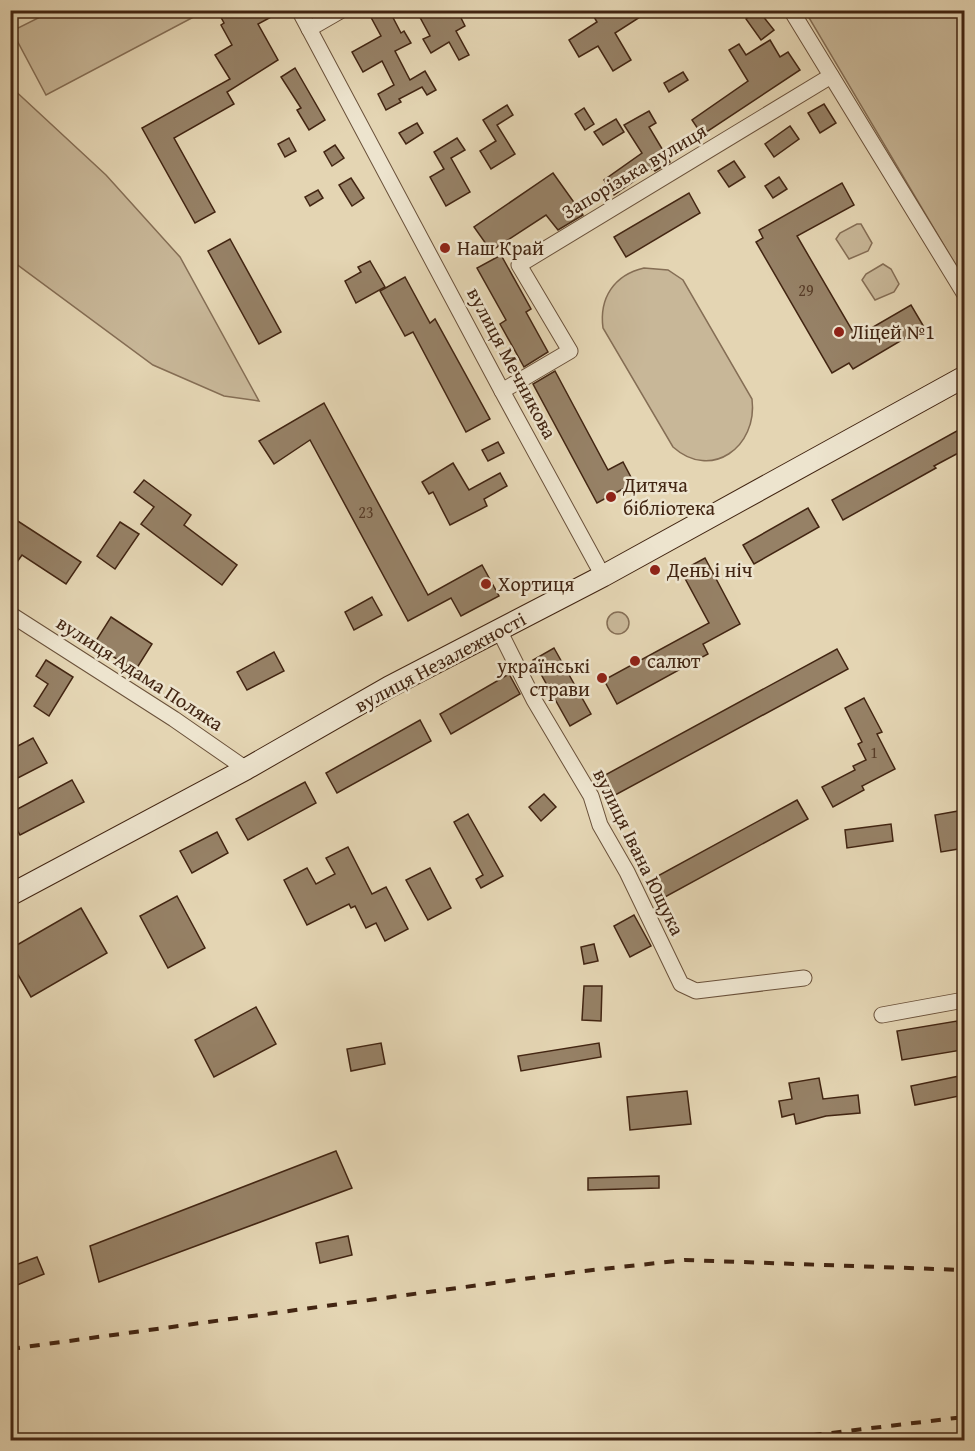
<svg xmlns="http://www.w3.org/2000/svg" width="975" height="1451" viewBox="0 0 975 1451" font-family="'Gentium Book Plus',serif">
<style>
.green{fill:#c8b798;stroke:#856e55;stroke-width:1.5}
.building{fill:#968166;stroke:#422512;stroke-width:1.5}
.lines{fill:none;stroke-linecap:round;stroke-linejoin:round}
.minor-casing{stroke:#6a513a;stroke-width:17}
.secondary-casing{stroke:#422512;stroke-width:23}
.minor{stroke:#ede4ce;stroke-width:15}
.secondary{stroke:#ede4ce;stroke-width:21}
.rail{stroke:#422512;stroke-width:4;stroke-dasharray:10 10;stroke-linecap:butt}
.poi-dot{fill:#8f2418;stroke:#ede4ce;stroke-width:2}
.labels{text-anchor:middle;stroke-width:5;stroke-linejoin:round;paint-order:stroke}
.number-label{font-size:16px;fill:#573c27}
.street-label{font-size:20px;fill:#422512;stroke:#ede4ce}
.poi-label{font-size:20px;fill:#422512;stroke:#ede4ce;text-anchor:start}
</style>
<rect width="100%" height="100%" fill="#e4d5b3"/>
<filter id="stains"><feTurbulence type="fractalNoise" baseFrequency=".00333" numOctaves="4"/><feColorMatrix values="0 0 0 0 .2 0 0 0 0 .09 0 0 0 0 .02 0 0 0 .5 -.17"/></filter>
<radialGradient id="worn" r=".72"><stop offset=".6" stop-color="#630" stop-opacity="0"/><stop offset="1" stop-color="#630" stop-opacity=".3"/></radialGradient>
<!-- green -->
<g class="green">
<polygon points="52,11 205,10 205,11 46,95 12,31"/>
<polygon points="805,11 964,11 964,279"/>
<polygon points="10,86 106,175 180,257 259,401 224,396 153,365 11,260"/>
<polygon points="857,224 861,224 872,243 868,251 849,259 836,239 840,233"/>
<polygon points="883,264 891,269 899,284 894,292 875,300 862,280 866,274"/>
<path d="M 644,268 L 668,270 L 683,280 L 752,399 C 758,447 711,481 673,447 L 603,328 C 599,298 614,275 644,268 Z"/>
<circle cx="618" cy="623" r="11"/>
</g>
<!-- building -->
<g class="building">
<polygon points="217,10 284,10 258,24 278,60 227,92 234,104 174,138 215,212 195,223 142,128 230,79 215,55 232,45 221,25 224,23"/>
<polygon points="367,10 389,10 401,33 404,31 411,43 395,51 410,80 425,71 436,90 427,95 422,87 399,99 401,102 386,110 378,94 394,85 382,61 363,72 352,52 381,36"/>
<polygon points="416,10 457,10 465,26 456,31 469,55 459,60 449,42 431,53 423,39 430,36"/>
<polygon points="590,10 651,10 615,33 631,60 613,71 598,46 579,57 569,40 597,22"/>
<polygon points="758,10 774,30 761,40 746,19"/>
<polygon points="770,40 780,57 788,52 800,70 702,135 692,120 748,81 729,50 739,44 746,55"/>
<polygon points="295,68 325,120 309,130 297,110 301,108 281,77"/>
<polygon points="683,72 688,80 669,92 664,83"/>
<polygon points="824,104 836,123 820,133 808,113"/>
<polygon points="507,105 513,115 497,125 515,154 491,169 480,151 496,141 483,120"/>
<polygon points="584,108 594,124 585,130 575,114"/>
<polygon points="649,111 656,123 649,127 670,162 655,171 653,168 614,195 604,180 642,153 624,125"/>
<polygon points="616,119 624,132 603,145 594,132"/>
<polygon points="417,123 423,133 406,144 399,133"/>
<polygon points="790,126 799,139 774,157 765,144"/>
<polygon points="289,138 296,151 285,157 278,144"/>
<polygon points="457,138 465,150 451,158 470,192 446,206 430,177 444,169 434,152"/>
<polygon points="335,145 344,158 332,166 324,152"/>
<polygon points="734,161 745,177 729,187 718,171"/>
<polygon points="553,173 583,215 558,230 546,215 491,251 474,227"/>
<polygon points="779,177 787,189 773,198 765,186"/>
<polygon points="351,178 364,198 352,206 339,185"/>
<polygon points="842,183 854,205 797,236 856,337 911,305 924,327 853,369 849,363 832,373 756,242 763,238 759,230"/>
<polygon points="318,190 323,198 310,206 305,197"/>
<polygon points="689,193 700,213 626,257 614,237"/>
<polygon points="230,239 281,332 259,344 208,251"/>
<polygon points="501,255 531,309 526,312 548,352 524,367 500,324 506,320 477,268"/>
<polygon points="370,261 385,287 356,303 345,281 361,272 358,267"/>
<polygon points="405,277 430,323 435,319 490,419 466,432 413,332 405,336 380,291"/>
<polygon points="555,371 608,470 623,462 634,483 597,503 533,384"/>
<polygon points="324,403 428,595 482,565 499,596 461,616 451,598 408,621 310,440 274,464 259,441"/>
<polygon points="964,427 964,450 934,466 936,468 843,520 832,500"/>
<polygon points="498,442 504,453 488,461 482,450"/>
<polygon points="453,463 469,490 500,473 507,486 484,499 487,506 450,525 433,492 429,494 422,482"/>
<polygon points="144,480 191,515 184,525 237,565 222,585 141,524 154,507 134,492"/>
<polygon points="808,508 819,527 754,564 743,545"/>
<polygon points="10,516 81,562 66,584 22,555 10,572"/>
<polygon points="120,522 139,534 115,569 97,556"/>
<polygon points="705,558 740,624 703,644 708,654 617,704 604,680 709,623 681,571"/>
<polygon points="372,597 382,615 354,630 345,612"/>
<polygon points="111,617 152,644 135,671 94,644"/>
<polygon points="554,648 591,714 570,726 533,660"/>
<polygon points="837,649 848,669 606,800 596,780"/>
<polygon points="274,652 284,671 247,690 237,672"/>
<polygon points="46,660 73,677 49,716 34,706 48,684 36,676"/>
<polygon points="509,674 520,694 451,734 440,714"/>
<polygon points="864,698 882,732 877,734 895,769 862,786 864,790 833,807 822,787 855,770 853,766 866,760 858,744 862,742 845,708"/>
<polygon points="420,720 431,741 337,793 326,773"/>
<polygon points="33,738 47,763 10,782 10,750"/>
<polygon points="72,780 84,802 20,835 10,817 10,813"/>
<polygon points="305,782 316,803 248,840 236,819"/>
<polygon points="544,794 556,807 541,821 529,807"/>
<polygon points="797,800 808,819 665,897 654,878"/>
<polygon points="964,810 964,848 941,852 935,815"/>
<polygon points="468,814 503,876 481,888 476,879 483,875 454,822"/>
<polygon points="891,824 893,841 847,848 845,830"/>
<polygon points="217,832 228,853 192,873 180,851"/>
<polygon points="348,847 372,894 386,887 408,929 385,941 376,923 366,928 355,906 351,908 349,904 307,925 284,880 307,868 316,884 335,874 326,858"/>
<polygon points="430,868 451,908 428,920 406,880"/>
<polygon points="177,896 205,948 168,968 140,916"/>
<polygon points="81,908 107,953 31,997 10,961 10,949"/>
<polygon points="634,915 651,946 630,957 614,926"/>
<polygon points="594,944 598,961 584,964 581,947"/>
<polygon points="584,986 602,986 601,1021 582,1020"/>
<polygon points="256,1007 276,1044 214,1077 195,1040"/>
<polygon points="957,1021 962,1050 902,1060 897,1031"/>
<polygon points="381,1043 385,1064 351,1071 347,1049"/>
<polygon points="599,1043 601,1057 521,1071 518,1056"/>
<polygon points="964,1075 964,1095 915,1105 911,1086"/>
<polygon points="819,1078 823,1099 858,1095 860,1113 826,1116 796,1124 794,1114 782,1117 779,1101 792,1099 789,1083"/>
<polygon points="687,1091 691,1124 630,1130 627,1097"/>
<polygon points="336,1151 352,1188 99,1282 90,1246"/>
<polygon points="659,1176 659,1188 588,1190 588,1178"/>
<polygon points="348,1236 352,1255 320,1263 316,1243"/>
<polygon points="37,1257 44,1274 10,1288 10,1267"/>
</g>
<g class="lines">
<!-- minor casing -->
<g class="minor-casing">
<g id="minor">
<polyline points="299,10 502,391 603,576"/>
<polyline points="791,10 964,293"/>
<polyline points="309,29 342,10"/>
<polyline points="502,391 570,351 519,265 831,76"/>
<polyline points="10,614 174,719 246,769"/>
<polyline points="499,630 534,700 591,796 600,825 627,872 681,984 696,991 804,978"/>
<polyline points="882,1015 964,1000"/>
</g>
</g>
<!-- secondary casing -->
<g class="secondary-casing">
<polyline id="secondary" points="10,895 246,769 389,687 603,576 964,377"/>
</g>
<!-- minor -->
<use href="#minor" class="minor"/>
<!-- secondary -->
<use href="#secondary" class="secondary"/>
<!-- rail -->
<g class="rail">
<polyline points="10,1349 575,1272 685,1260 964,1270"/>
<polyline points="772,1440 964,1417"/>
</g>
</g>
<!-- markers -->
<g class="poi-dot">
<circle cx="445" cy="248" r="6"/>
<circle cx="839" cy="332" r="6"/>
<circle cx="611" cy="497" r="6"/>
<circle cx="655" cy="570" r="6"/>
<circle cx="486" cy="584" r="6"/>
<circle cx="635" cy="661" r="6"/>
<circle cx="602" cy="678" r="6"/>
</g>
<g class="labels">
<!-- number labels -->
<g class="number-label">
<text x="806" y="296">29</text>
<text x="366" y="518">23</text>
<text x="874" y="758">1</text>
</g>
<!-- street labels -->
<g class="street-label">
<text transform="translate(634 171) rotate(-31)" y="7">Запорізька вулиця</text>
<text transform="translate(512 363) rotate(62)" y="7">вулиця Мечникова</text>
<text transform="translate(440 662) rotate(-28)" y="7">вулиця Незалежності</text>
<text transform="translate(140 673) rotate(33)" y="7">вулиця Адама Поляка</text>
<text transform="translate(639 852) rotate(64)" y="7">вулиця Івана Ющука</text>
</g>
<!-- poi labels -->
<g class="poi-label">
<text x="457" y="255">Наш Край</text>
<text x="851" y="339">Ліцей №1</text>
<text x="623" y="492">Дитяча<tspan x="623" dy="23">бібліотека</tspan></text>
<text x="667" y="577">День і ніч</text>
<text x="498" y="591">Хортиця</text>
<text x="647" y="668">салют</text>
<text x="590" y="673" text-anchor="end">українські<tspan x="590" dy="23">страви</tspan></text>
</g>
</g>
<!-- margin -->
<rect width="975" height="1451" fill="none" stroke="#e4d5b3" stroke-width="36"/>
<rect x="12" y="12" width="951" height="1427" fill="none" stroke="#422512" stroke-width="3"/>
<rect x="18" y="18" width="939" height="1415" fill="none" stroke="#422512" stroke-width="1.5"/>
<rect width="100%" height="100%" filter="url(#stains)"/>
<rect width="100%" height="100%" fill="url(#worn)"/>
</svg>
